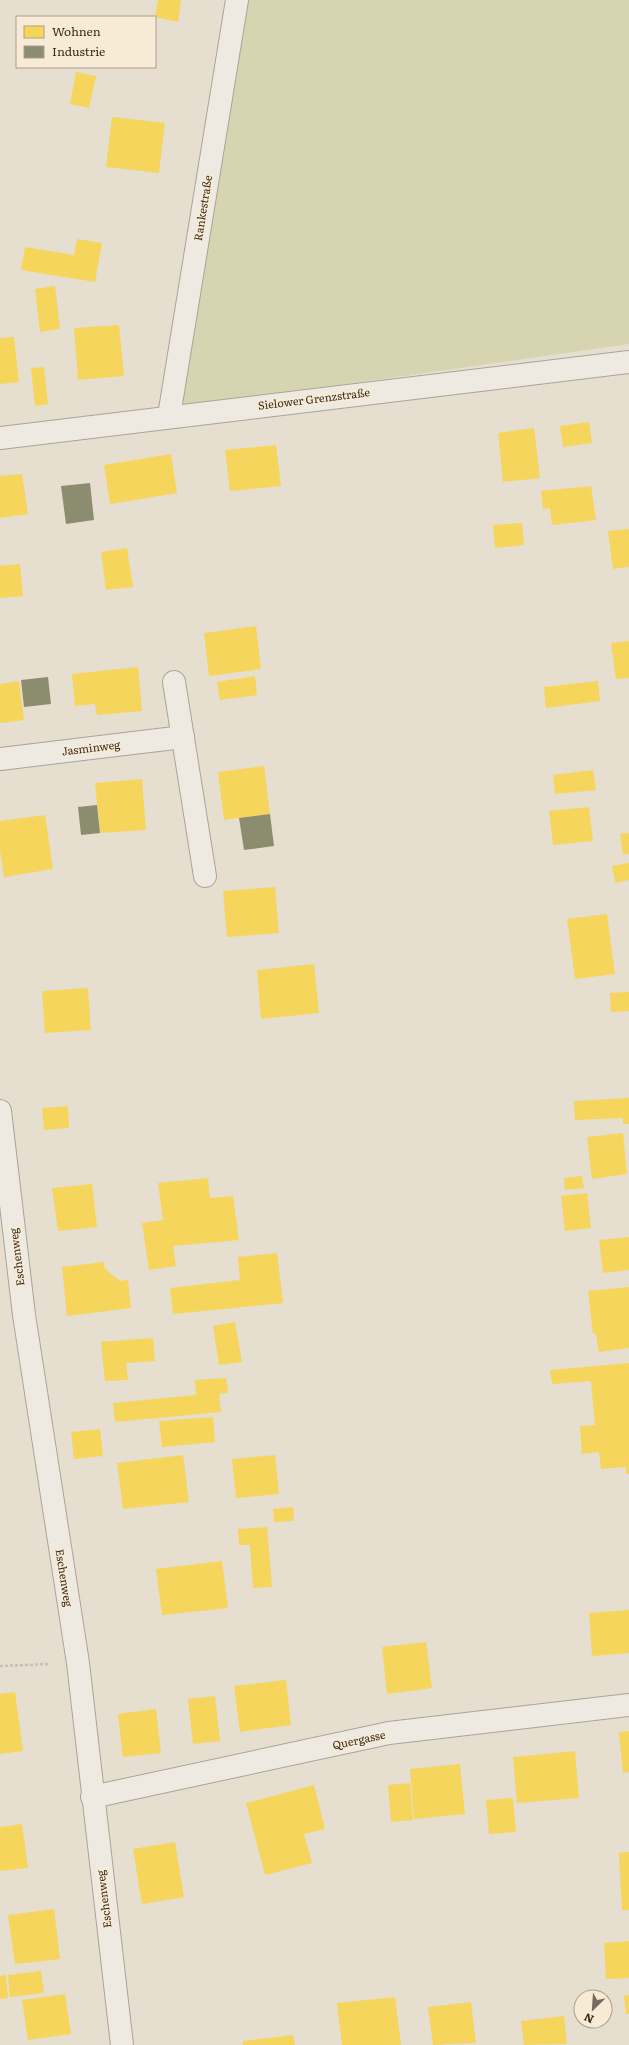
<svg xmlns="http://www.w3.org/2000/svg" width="629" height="2045" viewBox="0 0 629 2045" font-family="Literata,serif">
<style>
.green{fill:#d7d5b1}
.homes{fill:#f6d55c}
.industry{fill:#8c8c6e}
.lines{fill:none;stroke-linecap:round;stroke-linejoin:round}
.minor-casing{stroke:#aba398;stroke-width:24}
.path{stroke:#c7c0b8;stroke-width:2.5;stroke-dasharray:3 2;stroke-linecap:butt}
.minor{stroke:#eee9e1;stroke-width:22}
.labels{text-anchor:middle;stroke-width:4;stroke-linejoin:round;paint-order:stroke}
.street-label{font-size:11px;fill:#3b2b1f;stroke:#f7ebd5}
</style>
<rect width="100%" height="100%" fill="#e6decf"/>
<!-- green -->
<polygon class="green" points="243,0 629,0 629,344 179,408"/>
<!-- homes -->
<g class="homes">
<polygon points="158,0 181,0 178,22 155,17"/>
<polygon points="76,72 96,76 89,108 70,104"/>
<polygon points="112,117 165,123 159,173 106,167"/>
<polygon points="77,239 102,243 95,282 21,270 25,247 74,255"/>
<polygon points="55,286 60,329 40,332 35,289"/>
<polygon points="119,325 124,376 78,380 74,328"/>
<polygon points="14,337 19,382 0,384 0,338"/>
<polygon points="44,367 48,404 35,406 31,368"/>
<polygon points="589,422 592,443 563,447 560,426"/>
<polygon points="534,428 540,478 503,482 498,433"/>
<polygon points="276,445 281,486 230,491 225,450"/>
<polygon points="171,454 177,493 110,504 104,465"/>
<polygon points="22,474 28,514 0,518 0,476"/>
<polygon points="591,486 596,520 552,525 550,508 543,509 541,491"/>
<polygon points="522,523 524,545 495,548 493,525"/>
<polygon points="629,529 629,567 613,569 608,531"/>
<polygon points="127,548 133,587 106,590 101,552"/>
<polygon points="20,564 23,596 0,598 0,566"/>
<polygon points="256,626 261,669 209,676 204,633"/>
<polygon points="629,641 629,678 616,679 611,643"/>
<polygon points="138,667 142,711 97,715 95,704 75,706 72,674"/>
<polygon points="255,676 257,695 220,700 217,682"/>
<polygon points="19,681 24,720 0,723 0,684"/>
<polygon points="598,681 600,701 546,708 544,687"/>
<polygon points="264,766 270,814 224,820 218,772"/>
<polygon points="593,770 596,790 555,794 553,775"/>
<polygon points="142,779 146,830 100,833 95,783"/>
<polygon points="589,807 593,841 553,845 549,811"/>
<polygon points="45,815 53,869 4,877 0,850 0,821"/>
<polygon points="629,833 629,854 623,854 620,834"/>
<polygon points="629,863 629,880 615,883 612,866"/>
<polygon points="275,887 279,933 227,937 223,891"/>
<polygon points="607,914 615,974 575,979 567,919"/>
<polygon points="314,964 319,1013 261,1019 257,970"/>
<polygon points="88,988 91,1030 45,1033 42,991"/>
<polygon points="629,992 629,1011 611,1012 610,993"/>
<polygon points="629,1098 629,1124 623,1124 623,1118 575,1120 574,1101"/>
<polygon points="68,1106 69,1128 44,1130 42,1108"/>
<polygon points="623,1133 627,1174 592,1179 587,1137"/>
<polygon points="582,1176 584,1188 565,1190 564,1178"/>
<polygon points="208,1178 210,1198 233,1196 239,1240 173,1246 176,1266 149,1270 142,1223 163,1220 158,1183"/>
<polygon points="92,1184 97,1227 58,1231 52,1188"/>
<polygon points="587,1193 591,1228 565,1231 561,1196"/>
<polygon points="629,1237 629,1270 603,1273 599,1240"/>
<polygon points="277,1253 283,1303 173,1314 170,1288 240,1280 238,1257"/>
<polygon points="104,1262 105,1269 120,1281 128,1280 131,1308 67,1316 62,1267"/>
<polygon points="629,1287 629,1348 599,1352 596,1334 593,1334 588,1291"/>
<polygon points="235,1322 242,1362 219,1365 213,1326"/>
<polygon points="153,1338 155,1361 126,1363 128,1380 105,1381 101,1342"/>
<polygon points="629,1363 629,1474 626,1474 626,1467 601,1469 599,1452 582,1454 580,1426 595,1425 591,1381 552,1384 550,1370"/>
<polygon points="226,1378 228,1393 219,1394 221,1412 115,1422 113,1403 196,1395 195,1380"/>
<polygon points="213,1417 215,1442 162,1447 159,1421"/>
<polygon points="100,1429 103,1456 74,1459 71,1432"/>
<polygon points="183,1455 189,1502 123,1509 117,1463"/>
<polygon points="275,1455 279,1494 236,1498 232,1459"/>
<polygon points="293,1507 294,1521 274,1522 273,1509"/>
<polygon points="267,1527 272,1587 253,1588 250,1545 239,1545 238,1529"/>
<polygon points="222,1561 228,1608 162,1615 156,1569"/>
<polygon points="629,1610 629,1653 592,1656 589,1613"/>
<polygon points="426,1642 432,1688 387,1694 382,1647"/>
<polygon points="286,1680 291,1725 240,1732 234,1686"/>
<polygon points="15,1692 23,1751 0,1754 0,1694"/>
<polygon points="215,1696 220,1741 193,1744 188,1699"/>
<polygon points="156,1709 161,1753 123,1757 118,1714"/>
<polygon points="629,1731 629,1772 623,1773 619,1732"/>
<polygon points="575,1751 579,1798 517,1803 513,1757"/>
<polygon points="460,1764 465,1814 414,1819 410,1769"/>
<polygon points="410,1783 413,1820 391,1822 388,1785"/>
<polygon points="314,1785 325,1829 304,1834 312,1863 265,1875 246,1803"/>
<polygon points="513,1798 516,1832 489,1834 486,1800"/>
<polygon points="22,1824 28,1868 0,1871 0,1827"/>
<polygon points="175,1842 184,1897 142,1904 133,1849"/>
<polygon points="629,1852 629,1910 622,1910 619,1853"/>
<polygon points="54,1909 60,1959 15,1964 8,1915"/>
<polygon points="629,1941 629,1978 606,1979 604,1943"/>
<polygon points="41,1971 44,1993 10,1997 8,1975"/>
<polygon points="6,1975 8,1998 0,1999 0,1976"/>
<polygon points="65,1994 71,2034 28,2040 22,2000"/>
<polygon points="629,1995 629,2014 626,2014 624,1996"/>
<polygon points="395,1997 401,2045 342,2045 337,2003"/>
<polygon points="471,2002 476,2043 433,2045 428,2007"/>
<polygon points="564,2016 567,2044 524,2045 521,2021"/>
<polygon points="293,2035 295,2045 243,2045 243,2041"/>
</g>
<!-- industry -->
<g class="industry">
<polygon points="90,483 94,520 66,524 61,486"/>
<polygon points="48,677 51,704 24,707 21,680"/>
<polygon points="97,805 100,833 81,835 78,807"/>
<polygon points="270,814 274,846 244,850 239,818"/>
</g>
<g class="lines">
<!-- minor casing -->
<g class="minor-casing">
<g id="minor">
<polyline points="169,416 237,0"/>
<polyline points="0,438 629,362"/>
<polyline points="174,682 205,876"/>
<polyline points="0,759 183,737"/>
<polyline points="0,1111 24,1315 78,1663 122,2045"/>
<polyline points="92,1797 389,1733 629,1705"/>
</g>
</g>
<!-- path -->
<polyline class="path" points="0,1666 49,1664"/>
<!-- minor -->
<use href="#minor" class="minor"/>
</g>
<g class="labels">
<!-- street labels -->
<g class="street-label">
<text transform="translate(203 208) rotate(-81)" y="4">Rankestraße</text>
<text transform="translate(314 399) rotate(-7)" y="4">Sielower Grenzstraße</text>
<text transform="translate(91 748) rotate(-7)" y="4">Jasminweg</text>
<text transform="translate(17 1257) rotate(-97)" y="4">Eschenweg</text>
<text transform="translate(64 1578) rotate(81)" y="4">Eschenweg</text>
<text transform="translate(359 1740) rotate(-12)" y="4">Quergasse</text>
<text transform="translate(104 1899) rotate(-97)" y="4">Eschenweg</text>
</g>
</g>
<!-- legend -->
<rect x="16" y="16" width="140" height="52" fill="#f7ebd5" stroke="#ac9e8c"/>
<rect x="24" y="26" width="20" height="12" fill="#f6d55c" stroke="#ac9e8c"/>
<text x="52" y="36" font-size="12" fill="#3b2b1f">Wohnen</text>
<rect x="24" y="46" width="20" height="12" fill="#8c8c6e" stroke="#ac9e8c"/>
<text x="52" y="56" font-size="12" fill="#3b2b1f">Industrie</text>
<!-- north arrow -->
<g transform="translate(593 2009) rotate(205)"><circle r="19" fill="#f7ebd5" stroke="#ac9e8c"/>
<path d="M0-3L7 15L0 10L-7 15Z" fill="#776a5d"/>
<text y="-6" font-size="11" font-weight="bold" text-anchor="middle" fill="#3b2b1f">N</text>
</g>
</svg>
